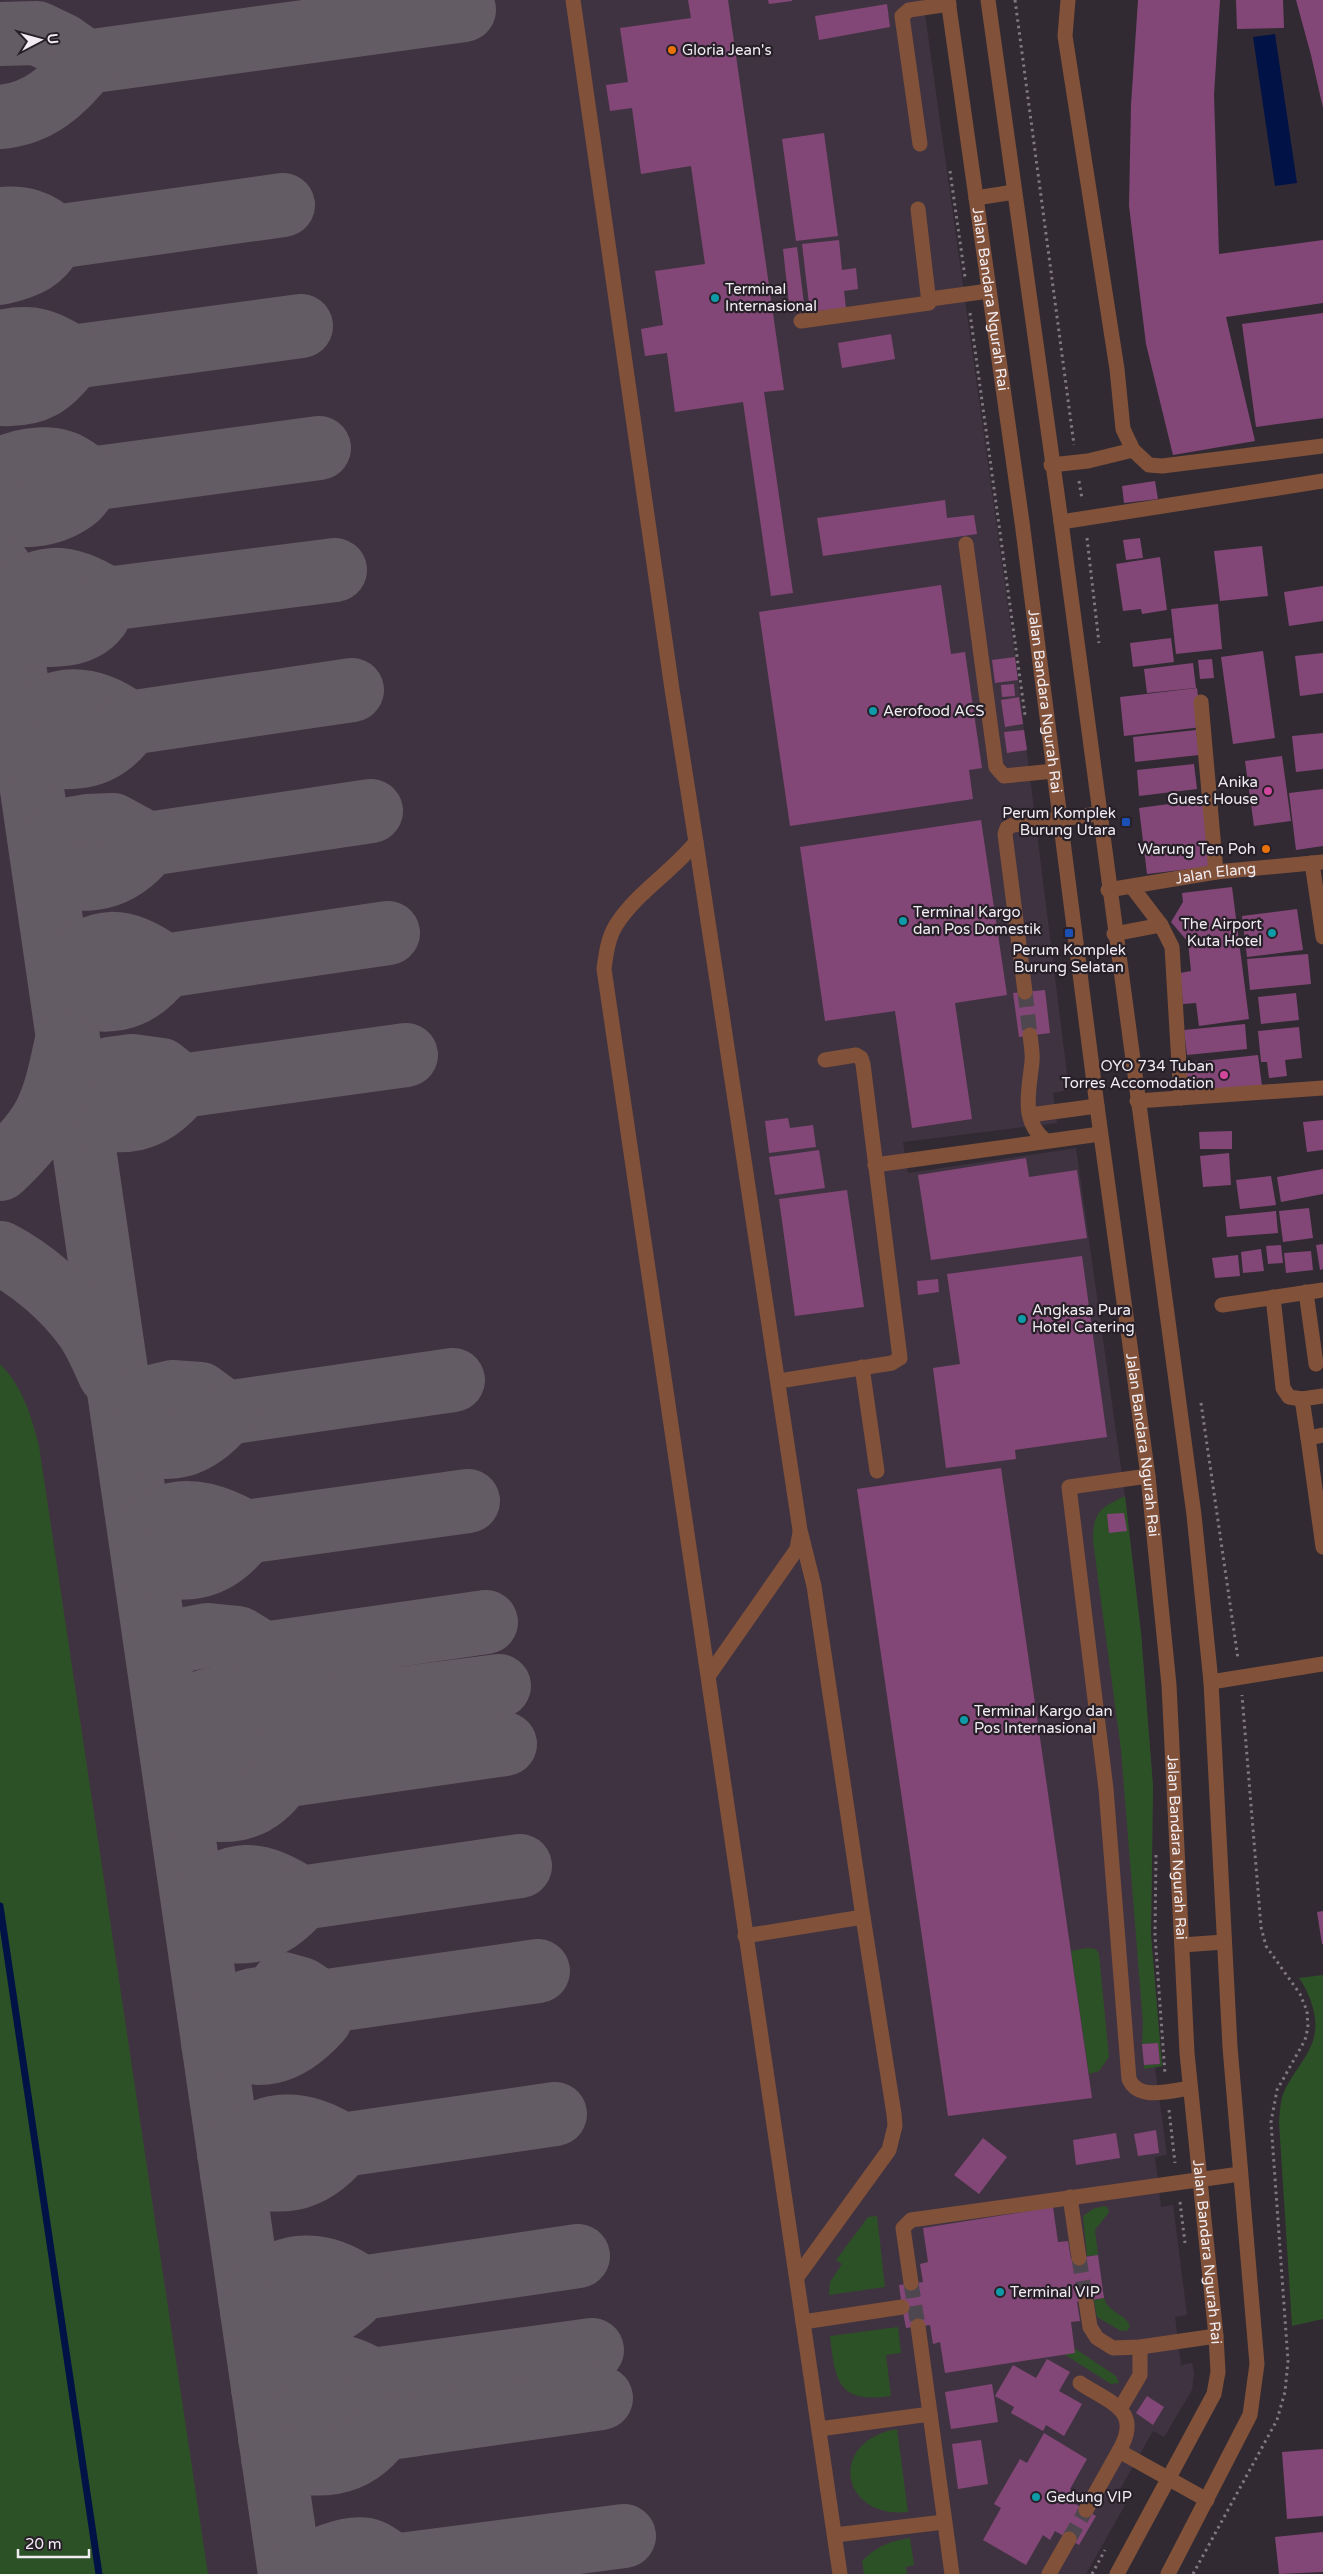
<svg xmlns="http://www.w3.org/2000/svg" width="1323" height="2574" viewBox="0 0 1323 2574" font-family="'Varela Round',sans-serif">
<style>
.built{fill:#403341}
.green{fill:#2d5126}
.water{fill:#001246}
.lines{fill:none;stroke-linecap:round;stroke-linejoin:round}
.stream{stroke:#001246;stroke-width:7}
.taxiway{stroke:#645c64;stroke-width:64}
.building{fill:#824776}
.minor-tunnel{stroke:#4f4750;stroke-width:15;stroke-dasharray:15 8;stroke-linecap:butt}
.path{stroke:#807981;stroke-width:3;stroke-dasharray:2.5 4;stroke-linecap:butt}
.minor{stroke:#815239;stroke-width:15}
.food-dot{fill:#e8710a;stroke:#282029;stroke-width:2}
.culture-dot{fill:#0f9aa8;stroke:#282029;stroke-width:2}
.hotel-dot{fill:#d1479c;stroke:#282029;stroke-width:2}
.transit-dot{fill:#1a4fb4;stroke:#282029;stroke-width:2}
.labels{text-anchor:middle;stroke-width:4.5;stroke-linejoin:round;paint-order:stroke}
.poi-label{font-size:15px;fill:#f1ecf2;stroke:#282029;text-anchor:start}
.street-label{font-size:15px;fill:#f1ecf2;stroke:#282029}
</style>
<rect width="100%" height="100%" fill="#322a33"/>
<!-- built -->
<polygon class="built" points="0,0 923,0 1015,657 1069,1090 1053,1093 1057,1123 903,1142 908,1173 1076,1148 1125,1496 1141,1633 1153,1786 1151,1935 1162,2066 1155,2068 1167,2155 1155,2157 1161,2207 1173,2205 1187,2315 1175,2317 1181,2365 1192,2363 1194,2373 1192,2390 1164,2437 1153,2431 1119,2491 1129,2498 1086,2574 0,2574"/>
<!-- green -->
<g class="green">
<path d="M 0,1364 C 23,1387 31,1416 39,1446 L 208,2574 L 0,2574 Z"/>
<path d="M 1125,1496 L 1141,1633 L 1153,1786 L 1151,1935 L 1162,2066 L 1144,2069 L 1144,2065 L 1160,2064 L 1158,2043 L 1142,2044 L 1143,2023 L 1121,1750 L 1093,1541 C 1093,1512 1100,1508 1125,1496 Z"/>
<polygon points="1087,1948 1096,1949 1099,1954 1109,2057 1099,2071 1089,2074 1071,1951"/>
<path d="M 1323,1975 L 1323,2319 L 1292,2326 L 1279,2122 C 1280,2112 1280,2101 1284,2092 C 1291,2076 1303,2063 1310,2048 C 1322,2025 1312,1997 1299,1978 Z"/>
<polygon points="1104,2206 1107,2207 1109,2212 1095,2230 1098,2255 1087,2256 1083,2216 1093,2209"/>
<polygon points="877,2216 885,2287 829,2295 830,2282 842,2264 836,2260 868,2217"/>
<path d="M 1104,2298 C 1108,2313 1126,2314 1130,2326 L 1127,2331 L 1121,2331 L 1097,2317 L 1094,2300 Z"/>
<path d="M 898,2327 L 901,2353 L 886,2355 L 891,2396 C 838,2404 835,2381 830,2336 Z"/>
<polygon points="1074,2348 1116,2376 1119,2383 1111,2384 1064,2354 1075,2353"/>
<path d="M 897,2429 L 908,2512 C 840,2519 827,2441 897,2429 Z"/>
<path d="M 910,2538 L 914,2565 L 906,2567 L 907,2574 L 864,2574 L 862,2561 C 877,2546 890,2541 910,2538 Z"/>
</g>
<!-- water -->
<polygon class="water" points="1275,34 1297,183 1275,186 1253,37"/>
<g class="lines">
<!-- stream -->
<polyline class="stream" points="0,1906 99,2574"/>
<!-- taxiway -->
<g class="taxiway">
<polyline points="0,34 37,33 62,45 86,62 464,10"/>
<path d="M 0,117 C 38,114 64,91 86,62"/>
<path d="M 0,219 C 23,217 38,221 55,237 L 283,205"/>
<path d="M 0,273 C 29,265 39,263 55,237"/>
<path d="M 0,342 C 33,335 44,340 72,357 L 301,326"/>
<path d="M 0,394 C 36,396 51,385 72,357"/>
<path d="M 0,471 C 15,461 44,456 62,462 C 72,465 81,473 90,479 L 319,448"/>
<path d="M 0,512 C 25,519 55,515 76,498 C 82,493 86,485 90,479"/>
<polyline points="0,568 290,2574"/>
<path d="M 6,605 C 40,571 68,574 107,599 L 335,570"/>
<path d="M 9,631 C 36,635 79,642 98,616 C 101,611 104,604 107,599"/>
<path d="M 24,729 C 53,690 93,696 129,723 L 352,690"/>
<path d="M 27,751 C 69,762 102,762 129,723"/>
<polyline points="41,848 54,837 70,829 88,826 113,825 148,844 371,811"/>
<path d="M 45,874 C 88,884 119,881 148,844"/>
<path d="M 60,972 C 96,935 124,936 164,966 L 388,933"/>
<path d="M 63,993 C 106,1005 135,1004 164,966"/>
<polyline points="77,1091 90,1078 110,1069 132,1066 161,1070 181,1086 406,1055"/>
<path d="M 80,1115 C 124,1125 151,1124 181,1086"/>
<path d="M 0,1169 C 16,1154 34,1136 45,1115 C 56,1094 61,1068 66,1045"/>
<path d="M 0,1253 C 33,1270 66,1299 87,1329 C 96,1342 103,1359 110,1374"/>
<polyline points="123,1415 143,1399 172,1392 200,1394 226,1413 453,1380"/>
<path d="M 127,1441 C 171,1453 195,1449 226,1413"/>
<path d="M 141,1536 C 147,1530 155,1521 162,1518 C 191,1506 220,1518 245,1532 L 468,1501"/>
<path d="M 145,1565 C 191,1571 216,1570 245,1532"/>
<polyline points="158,1657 182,1640 208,1635 238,1638 264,1654 486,1622"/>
<path d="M 168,1724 C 207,1693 231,1689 274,1715 L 499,1686"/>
<path d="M 176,1782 C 211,1750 243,1750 281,1776 L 505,1744"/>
<path d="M 179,1804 C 222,1814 255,1816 281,1776"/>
<path d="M 194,1904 C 234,1868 256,1870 301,1898 L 520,1866"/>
<path d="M 197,1926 C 242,1936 270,1936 301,1898"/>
<polyline points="283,1984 301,1989 321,2002 538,1971"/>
<path d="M 213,2043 C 260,2060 286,2057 320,2019 C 279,1992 248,1990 211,2025 C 253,2049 291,2037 321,2002"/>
<path d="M 229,2153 C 267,2119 301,2119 342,2145 L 555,2114"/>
<path d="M 232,2174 C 281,2183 308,2186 342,2145"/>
<path d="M 250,2298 C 255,2293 261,2286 267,2281 C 298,2258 333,2267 361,2288 L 578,2256"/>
<path d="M 252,2311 C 296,2327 329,2325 361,2288"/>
<path d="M 263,2388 C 296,2356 335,2358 372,2380 L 592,2350"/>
<path d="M 270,2438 C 307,2404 342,2399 382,2429 L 601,2398"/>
<path d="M 273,2458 C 318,2467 353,2470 382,2429"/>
<path d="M 292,2574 C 309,2564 350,2543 370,2551 C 378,2554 386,2561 393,2566 L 624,2536"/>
</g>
</g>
<!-- building -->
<g class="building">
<polygon points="688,0 728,0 784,390 764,392 793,593 771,596 743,402 675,412 667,353 645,356 641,329 663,325 655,271 705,264 691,166 641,174 632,108 610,111 606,85 628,82 620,28 691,18"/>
<polygon points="768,0 792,0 792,1 769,4"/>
<polygon points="1138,0 1220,0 1214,95 1219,254 1323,240 1323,303 1226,317 1255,441 1173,455 1146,344 1129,206 1131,105"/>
<polygon points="1236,0 1283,0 1284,28 1237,29"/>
<polygon points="1296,0 1323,0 1323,108 1311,55"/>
<polygon points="887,4 890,27 819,40 815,16"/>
<polygon points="824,133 838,236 796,241 782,139"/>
<polygon points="839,240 842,270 856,268 858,289 844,291 846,308 810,312 802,244"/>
<polygon points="797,247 805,312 790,313 783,249"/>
<polygon points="1323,313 1323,418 1256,427 1242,324"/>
<polygon points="891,334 895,359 842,368 838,343"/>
<polygon points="1155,481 1158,499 1124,503 1122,486"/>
<polygon points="945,500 947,518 974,515 977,534 823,556 817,518"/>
<polygon points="1140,538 1143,558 1126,560 1123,540"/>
<polygon points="1262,546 1268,596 1220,601 1214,551"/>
<polygon points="1160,557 1167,610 1142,614 1141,609 1123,611 1116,564"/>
<polygon points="941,585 951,654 965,652 982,768 969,770 973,799 790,826 759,612"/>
<polygon points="1323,586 1323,621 1289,626 1284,592"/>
<polygon points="1218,604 1222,649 1176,654 1171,609"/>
<polygon points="1171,638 1174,662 1133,667 1130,643"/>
<polygon points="1263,651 1275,738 1233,744 1221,657"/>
<polygon points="1323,653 1323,693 1300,696 1295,656"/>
<polygon points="1015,657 1018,680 995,683 992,660"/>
<polygon points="1212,659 1214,678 1200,679 1198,660"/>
<polygon points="1193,663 1196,688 1147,693 1144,669"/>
<polygon points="1014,684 1015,696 1002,697 1001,685"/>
<polygon points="1197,688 1202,727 1124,736 1120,697"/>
<polygon points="1019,697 1023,724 1005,727 1001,700"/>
<polygon points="1024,730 1027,750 1007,753 1004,732"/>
<polygon points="1196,730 1199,755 1135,762 1133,737"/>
<polygon points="1323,733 1323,769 1296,772 1292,736"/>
<polygon points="1282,756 1291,821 1254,826 1245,761"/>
<polygon points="1194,764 1197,789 1139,796 1137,770"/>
<polygon points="1323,789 1323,846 1296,850 1289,793"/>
<polygon points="1207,799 1215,866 1147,874 1139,808"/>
<polygon points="981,820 1007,995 955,1003 972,1119 912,1128 895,1011 825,1021 800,847"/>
<polygon points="1232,887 1249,1019 1199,1026 1196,1003 1183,1004 1180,973 1191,971 1188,942 1171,922 1183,902 1182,893"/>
<polygon points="1297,909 1303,950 1247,957 1242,916"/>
<polygon points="1308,954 1311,984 1250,990 1247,959"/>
<polygon points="1045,990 1050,1033 1019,1037 1013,993"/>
<polygon points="1296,993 1299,1020 1261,1024 1258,997"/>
<polygon points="1245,1024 1247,1049 1187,1055 1184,1030"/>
<polygon points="1299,1027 1302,1058 1285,1060 1287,1076 1269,1078 1267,1062 1261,1062 1258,1031"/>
<polygon points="1258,1055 1262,1086 1189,1094 1185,1063"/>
<polygon points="788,1118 790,1128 813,1125 816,1147 769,1153 765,1121"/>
<polygon points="1323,1120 1323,1150 1307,1152 1303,1122"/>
<polygon points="1232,1131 1232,1149 1200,1149 1199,1132"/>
<polygon points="819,1150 825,1188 775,1195 769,1157"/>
<polygon points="1229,1153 1231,1185 1203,1187 1200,1156"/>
<polygon points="1026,1158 1029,1177 1077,1170 1087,1238 931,1260 918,1175"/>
<polygon points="1323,1169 1323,1194 1281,1202 1277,1177"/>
<polygon points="1271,1176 1276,1205 1240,1209 1236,1180"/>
<polygon points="847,1190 864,1307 795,1316 779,1199"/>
<polygon points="1309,1208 1313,1238 1283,1242 1279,1211"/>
<polygon points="1276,1211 1278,1233 1227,1237 1225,1216"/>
<polygon points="1323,1244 1323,1269 1320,1270 1316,1245"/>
<polygon points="1281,1245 1283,1263 1268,1264 1266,1246"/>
<polygon points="1261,1249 1264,1271 1243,1273 1241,1252"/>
<polygon points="1311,1251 1313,1270 1286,1273 1284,1253"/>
<polygon points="1238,1255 1240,1276 1215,1278 1212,1258"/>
<polygon points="1082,1256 1107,1437 1015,1450 1016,1459 946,1468 933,1368 960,1364 947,1274"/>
<polygon points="938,1279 939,1292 918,1295 917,1281"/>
<polygon points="1001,1468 1092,2098 948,2116 857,1489"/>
<polygon points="1124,1513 1127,1531 1109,1533 1107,1514"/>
<polygon points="1323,1911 1323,1944 1322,1944 1317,1912"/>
<polygon points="1158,2043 1160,2064 1144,2065 1142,2044"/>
<polygon points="1156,2130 1159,2153 1138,2156 1134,2134"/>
<polygon points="1116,2133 1120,2158 1076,2165 1073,2140"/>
<polygon points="983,2138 1007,2157 979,2194 954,2175"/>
<polygon points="1053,2207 1058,2242 1068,2241 1071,2259 1098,2255 1104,2298 1077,2302 1080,2321 1071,2322 1075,2353 945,2373 940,2342 933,2344 930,2325 906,2328 902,2307 899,2285 923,2282 920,2264 928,2262 923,2228"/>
<polygon points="1047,2359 1070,2372 1059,2391 1082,2404 1064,2436 1046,2425 1043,2431 1011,2413 1014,2407 995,2396 1013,2365 1036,2378"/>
<polygon points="992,2384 998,2422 951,2429 945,2392"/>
<polygon points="1147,2396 1164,2407 1153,2425 1136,2413"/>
<polygon points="1044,2433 1087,2459 1070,2489 1077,2493 1072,2502 1096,2516 1079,2545 1055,2531 1050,2540 1043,2535 1026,2565 983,2540 1001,2508 994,2504 1020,2459 1027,2463"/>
<polygon points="981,2440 988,2484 958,2489 952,2444"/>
<polygon points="1323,2449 1323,2516 1287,2519 1282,2452"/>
<polygon points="1323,2532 1323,2572 1279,2574 1275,2537"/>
</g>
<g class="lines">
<!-- minor-tunnel -->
<g class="minor-tunnel">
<polyline points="1025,992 1030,1035"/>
<polyline points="1079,2258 1086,2301"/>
<polyline points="911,2283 918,2326"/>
<polyline points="1069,2539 1086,2510"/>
</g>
<!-- path -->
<g class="path">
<polyline points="1015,0 1074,445"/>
<polyline points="950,171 965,277"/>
<polyline points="970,313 1025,715"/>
<polyline points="1079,481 1082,499"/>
<polyline points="1087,538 1099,643"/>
<polyline points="1201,1403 1238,1659"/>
<polyline points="1156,1855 1155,1935 1165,2074"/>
<polyline points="1169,2110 1175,2163"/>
<polyline points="1180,2202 1185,2243"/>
<polyline points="1092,2574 1105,2550"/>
<polyline points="1193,2574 1277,2420 1285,2392 1288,2361 1271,2122 1277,2090 1305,2040 1308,2027 1307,2011 1300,1994 1266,1946 1261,1927 1242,1695"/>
</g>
<!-- minor -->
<g class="minor">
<path d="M 573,0 L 672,689 L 696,842 C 672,872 637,892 616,925 C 608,938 606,954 604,969 L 840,2574"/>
<path id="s1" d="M 948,0 L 1022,522 L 1097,1106 L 1148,1476 L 1169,1685 L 1187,2053 L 1216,2336 L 1218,2372 L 1214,2394 L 1117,2574"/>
<polyline points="988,0 1061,522 1194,1515 1211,1682 1230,2047 1257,2364 1250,2415 1168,2574"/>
<polyline points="1068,0 1065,36 1117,369 1123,429 1133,450 1149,465 1162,466 1323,446"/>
<polyline points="920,144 902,16 909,10 949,4"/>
<polyline points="976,198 1014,192"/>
<polyline points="930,299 989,291"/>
<polyline points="801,321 929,303 918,209"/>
<polyline points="1051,465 1088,461 1133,450"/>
<polyline points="1061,522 1323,481"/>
<polyline points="966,544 996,767 1004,776 1054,771"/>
<polyline points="1201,702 1216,872"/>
<polyline points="696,842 800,1530 814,1586 863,1917"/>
<polyline points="1312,863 1323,937"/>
<polyline points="1132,887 1161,925"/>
<path id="s2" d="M 1108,890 L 1216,872 L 1323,862"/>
<polyline points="1114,934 1161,925 1172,947 1181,1098"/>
<polyline points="1025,992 1005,834 1007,828 1013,825 1098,814"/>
<path d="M 1030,1035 C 1031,1044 1033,1054 1032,1062 C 1029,1091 1020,1121 1046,1141"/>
<polyline points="1137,1101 1323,1088"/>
<polyline points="1030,1115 1097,1106"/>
<polyline points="875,1165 1100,1134"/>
<polyline points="1306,1292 1316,1364"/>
<polyline points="1273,1297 1283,1388 1289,1397 1302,1399 1323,1396"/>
<polyline points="1222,1305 1323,1290"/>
<polyline points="862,1367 877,1471"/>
<polyline points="779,1381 892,1363 900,1358 863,1064 861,1058 856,1055 825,1060"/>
<polyline points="1302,1399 1308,1438"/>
<polyline points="1323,1435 1308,1438 1323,1547"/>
<path d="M 1148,1476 L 1069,1487 L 1106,1789 L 1129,2079 C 1138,2101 1170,2091 1190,2088"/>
<polyline points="709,1675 790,1559 797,1549 800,1532"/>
<polyline points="1211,1682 1323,1664"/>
<polyline points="745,1936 863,1917 894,2114 895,2126 889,2150 797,2277"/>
<polyline points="1182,1945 1224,1942"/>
<polyline points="1070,2197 1079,2258"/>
<polyline points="911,2283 903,2228 911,2220 1240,2174"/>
<polyline points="1086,2301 1090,2327 1097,2338 1113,2348 1140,2347 1216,2336"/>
<polyline points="803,2322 902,2307"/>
<polyline points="918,2326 952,2574"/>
<path d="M 1080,2383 C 1110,2403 1143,2410 1119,2451 L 1207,2500"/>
<polyline points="1120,2409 1140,2375 1140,2347"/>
<polyline points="819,2429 930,2414"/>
<polyline points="1086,2510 1119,2451"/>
<polyline points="835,2535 944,2522"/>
<polyline points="1049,2574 1069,2539"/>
</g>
</g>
<!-- markers -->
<g class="food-dot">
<circle cx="672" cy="50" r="5"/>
<circle cx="1266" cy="849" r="5"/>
</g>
<g class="culture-dot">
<circle cx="715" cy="298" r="5"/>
<circle cx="873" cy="711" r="5"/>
<circle cx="903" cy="921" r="5"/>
<circle cx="1272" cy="933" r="5"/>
<circle cx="1022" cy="1319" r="5"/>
<circle cx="964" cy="1720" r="5"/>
<circle cx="1000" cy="2292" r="5"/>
<circle cx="1036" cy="2497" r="5"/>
</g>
<g class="hotel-dot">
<circle cx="1268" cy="791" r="5"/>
<circle cx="1224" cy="1075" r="5"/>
</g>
<g class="transit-dot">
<rect x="1121" y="817" width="10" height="10" rx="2.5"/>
<rect x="1064" y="928" width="10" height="10" rx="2.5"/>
</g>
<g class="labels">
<!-- poi labels -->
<g class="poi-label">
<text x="682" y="55">Gloria Jean's</text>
<text x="725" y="294">Terminal<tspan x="725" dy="17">Internasional</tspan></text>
<text x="883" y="716">Aerofood ACS</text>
<text x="1258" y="787" text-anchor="end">Anika<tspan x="1258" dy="17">Guest House</tspan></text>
<text x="1116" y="818" text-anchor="end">Perum Komplek<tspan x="1116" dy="17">Burung Utara</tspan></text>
<text x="1256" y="854" text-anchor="end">Warung Ten Poh</text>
<text x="913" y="917">Terminal Kargo<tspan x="913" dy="17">dan Pos Domestik</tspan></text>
<text x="1262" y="929" text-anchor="end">The Airport<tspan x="1262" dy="17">Kuta Hotel</tspan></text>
<text x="1069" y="955" text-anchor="middle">Perum Komplek<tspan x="1069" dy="17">Burung Selatan</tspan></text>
<text x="1214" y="1071" text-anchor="end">OYO 734 Tuban<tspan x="1214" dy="17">Torres Accomodation</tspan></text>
<text x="1032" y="1315">Angkasa Pura<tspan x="1032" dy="17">Hotel Catering</tspan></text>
<text x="974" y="1716">Terminal Kargo dan<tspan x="974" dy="17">Pos Internasional</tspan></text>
<text x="1010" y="2297">Terminal VIP</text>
<text x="1046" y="2502">Gedung VIP</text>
</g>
<!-- street labels -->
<g class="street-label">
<text dy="5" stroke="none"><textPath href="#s1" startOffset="302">Jalan Bandara Ngurah Rai</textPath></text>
<text dy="5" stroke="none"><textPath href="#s1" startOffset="708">Jalan Bandara Ngurah Rai</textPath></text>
<text dy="5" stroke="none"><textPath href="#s2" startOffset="109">Jalan Elang</textPath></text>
<text dy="5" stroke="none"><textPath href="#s1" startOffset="1458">Jalan Bandara Ngurah Rai</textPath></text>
<text dy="5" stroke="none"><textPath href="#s1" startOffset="1862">Jalan Bandara Ngurah Rai</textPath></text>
<text dy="5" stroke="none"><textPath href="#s1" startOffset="2268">Jalan Bandara Ngurah Rai</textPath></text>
</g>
</g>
<!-- north arrow -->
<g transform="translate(40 40) rotate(84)" stroke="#282029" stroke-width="4" paint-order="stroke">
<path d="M0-4L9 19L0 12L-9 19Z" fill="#f1ecf2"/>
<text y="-8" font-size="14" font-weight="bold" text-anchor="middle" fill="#f1ecf2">U</text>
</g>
<!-- scale -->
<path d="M18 2549v8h71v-8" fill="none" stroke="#f1ecf2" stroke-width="2.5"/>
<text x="25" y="2549" font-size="15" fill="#f1ecf2" stroke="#282029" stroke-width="4" paint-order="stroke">20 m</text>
</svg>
